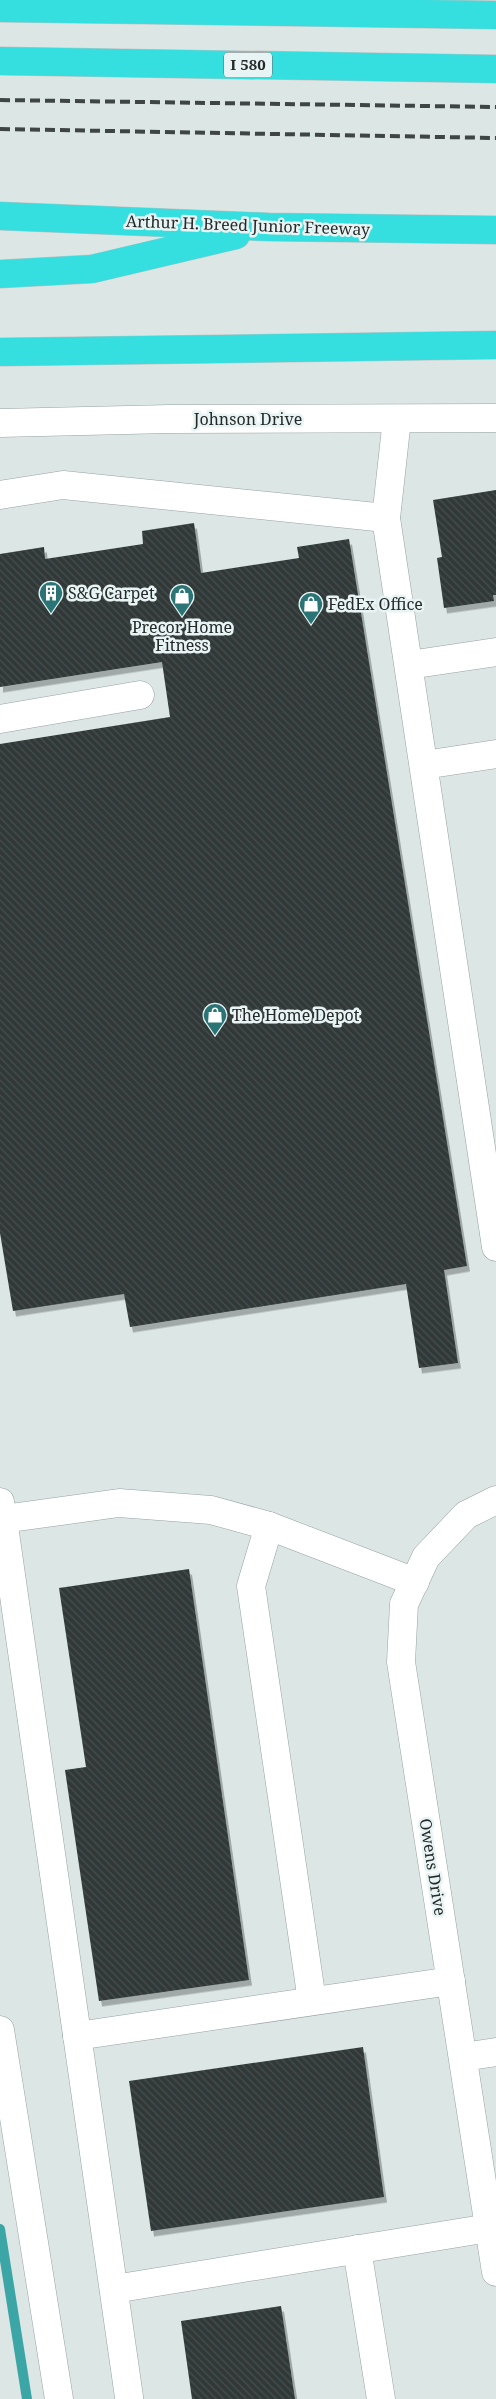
<svg xmlns="http://www.w3.org/2000/svg" width="496" height="2399" viewBox="0 0 496 2399" font-family="'Noto Serif',serif">
<style>
.lines{fill:none;stroke-linecap:round;stroke-linejoin:round}
.stream{stroke:#3ca5a6;stroke-width:10}
.building{fill:url(#building-back-hatch);filter:url(#shadow)}
.minor-casing{stroke:#98a2a2;stroke-width:29}
.highway-casing{stroke:#c2c3c3;stroke-width:29}
.minor{stroke:#fff;stroke-width:28}
.highway{stroke:#35dedf;stroke-width:28}
.rail{stroke:#3f4444;stroke-width:4;stroke-dasharray:10 5;stroke-linecap:butt}
.labels{text-anchor:middle;stroke-width:5;stroke-linejoin:round;paint-order:stroke}
.shield{fill:#e8f3f3;stroke:#606666;stroke-width:1}
.shield-label{font-size:15px;font-weight:bold;fill:#252929}
.street-label{font-size:16px;fill:#252929;stroke:#e8f3f3}
.poi-label{font-size:16px;fill:#252929;stroke:#e8f3f3;text-anchor:start}
</style>
<defs>
<pattern id="building-back-hatch" width="6" height="6" patternUnits="userSpaceOnUse" patternTransform="scale(1.25)"><rect width="6" height="6" fill="#313939"/><path d="M-1 5l2 2M0 0l6 6M5-1l2 2" fill="none" stroke="#464d4d"/></pattern>
<filter id="shadow"><feDropShadow dx="3" dy="5.5" stdDeviation="0" flood-color="#0004"/></filter>
</defs>
<rect width="100%" height="100%" fill="#dbe6e5"/>
<g class="lines">
<!-- stream -->
<polyline class="stream" points="0,2229 27,2399"/>
</g>
<!-- building -->
<g class="building">
<polygon points="496,490 496,595 493,595 494,601 444,608 437,558 442,557 433,500"/>
<polygon points="194,523 201,573 299,558 297,547 349,539 467,1266 444,1270 458,1363 419,1368 406,1284 130,1327 124,1294 13,1311 0,1233 0,744 170,717 162,662 0,687 0,554 44,547 45,559 143,544 142,531"/>
<polygon points="189,1569 249,1980 99,2001 65,1770 86,1767 59,1588"/>
<polygon points="363,2047 384,2197 151,2231 129,2081"/>
<polygon points="281,2306 295,2399 192,2399 181,2321"/>
</g>
<g class="lines">
<!-- minor casing -->
<g class="minor-casing">
<g id="minor">
<polyline points="397,419 386,518 496,1247"/>
<polyline points="0,423 169,419 496,418"/>
<polyline points="0,495 63,485 386,518"/>
<polyline points="409,665 496,652"/>
<polyline points="0,719 140,695"/>
<polyline points="424,765 496,754"/>
<polyline points="496,1500 466,1515 426,1557 404,1604 401,1662 496,2272"/>
<polyline points="0,1502 3,1519 119,1503 211,1510 269,1526 415,1582"/>
<polyline points="3,1519 129,2397"/>
<polyline points="269,1526 251,1586 312,2001"/>
<polyline points="0,2030 59,2399"/>
<polyline points="77,2036 451,1981"/>
<polyline points="463,2057 496,2052"/>
<polyline points="357,2249 381,2399"/>
<polyline points="114,2289 489,2228"/>
</g>
</g>
<!-- highway casing -->
<g class="highway-casing">
<g id="highway">
<polyline points="0,8 496,15"/>
<polyline points="0,61 496,69"/>
<polyline points="0,216 269,227 496,230"/>
<polyline points="0,274 92,269 236,235"/>
<polyline points="0,352 496,345"/>
</g>
</g>
<!-- minor -->
<use href="#minor" class="minor"/>
<!-- highway -->
<use href="#highway" class="highway"/>
<!-- rail -->
<g class="rail">
<polyline points="0,100 496,107"/>
<polyline points="0,129 496,138"/>
</g>
</g>
<!-- icons -->
<defs>
<g id="building-pin" transform="scale(1.25)"><path d="M0 17L-7.5 6A9.5 9.5 0 1 1 7.5 6Z" fill="#2a7475" stroke="#e8f3f3"/><path d="M-4-6H4V6H1V3H-1V6H-4ZM-2.5-4.3h1.7v1.8h-1.7ZM.8-4.3h1.7v1.8H.8ZM-2.5-1h1.7V.8h-1.7ZM.8-1h1.7V.8H.8Z" fill="#fff"/></g>
<g id="shop-pin" transform="scale(1.25)"><path d="M0 17L-7.5 6A9.5 9.5 0 1 1 7.5 6Z" fill="#2a7475" stroke="#e8f3f3"/><path d="M-5-2.5h2.3a2.7 3.5 0 0 1 5.4 0H5L5.5 6h-11ZM-1.5-2.5h3a1.5 2.3 0 0 0-3 0Z" fill="#fff"/></g>
</defs>
<g fill-rule="evenodd">
<use href="#building-pin" x="51" y="593"/>
<use href="#shop-pin" x="182" y="596"/>
<use href="#shop-pin" x="311" y="604"/>
<use href="#shop-pin" x="215" y="1015"/>
</g>
<g class="labels">
<!-- shield labels -->
<rect class="shield" x="224" y="52.5" width="48" height="25" rx="4"/>
<g class="shield-label">
<text x="248" y="70">I 580</text>
</g>
<!-- street labels -->
<g class="street-label">
<text transform="translate(248 225) rotate(2)" y="6">Arthur H. Breed Junior Freeway</text>
<text x="248" y="425">Johnson Drive</text>
<text transform="translate(433 1867) rotate(81)" y="6">Owens Drive</text>
</g>
<!-- poi labels -->
<g class="poi-label">
<text x="68" y="599">S&amp;G Carpet</text>
<text x="328" y="610">FedEx Office</text>
<text x="182" y="633" text-anchor="middle">Precor Home<tspan x="182" dy="18">Fitness</tspan></text>
<text x="232" y="1021">The Home Depot</text>
</g>
</g>
</svg>
